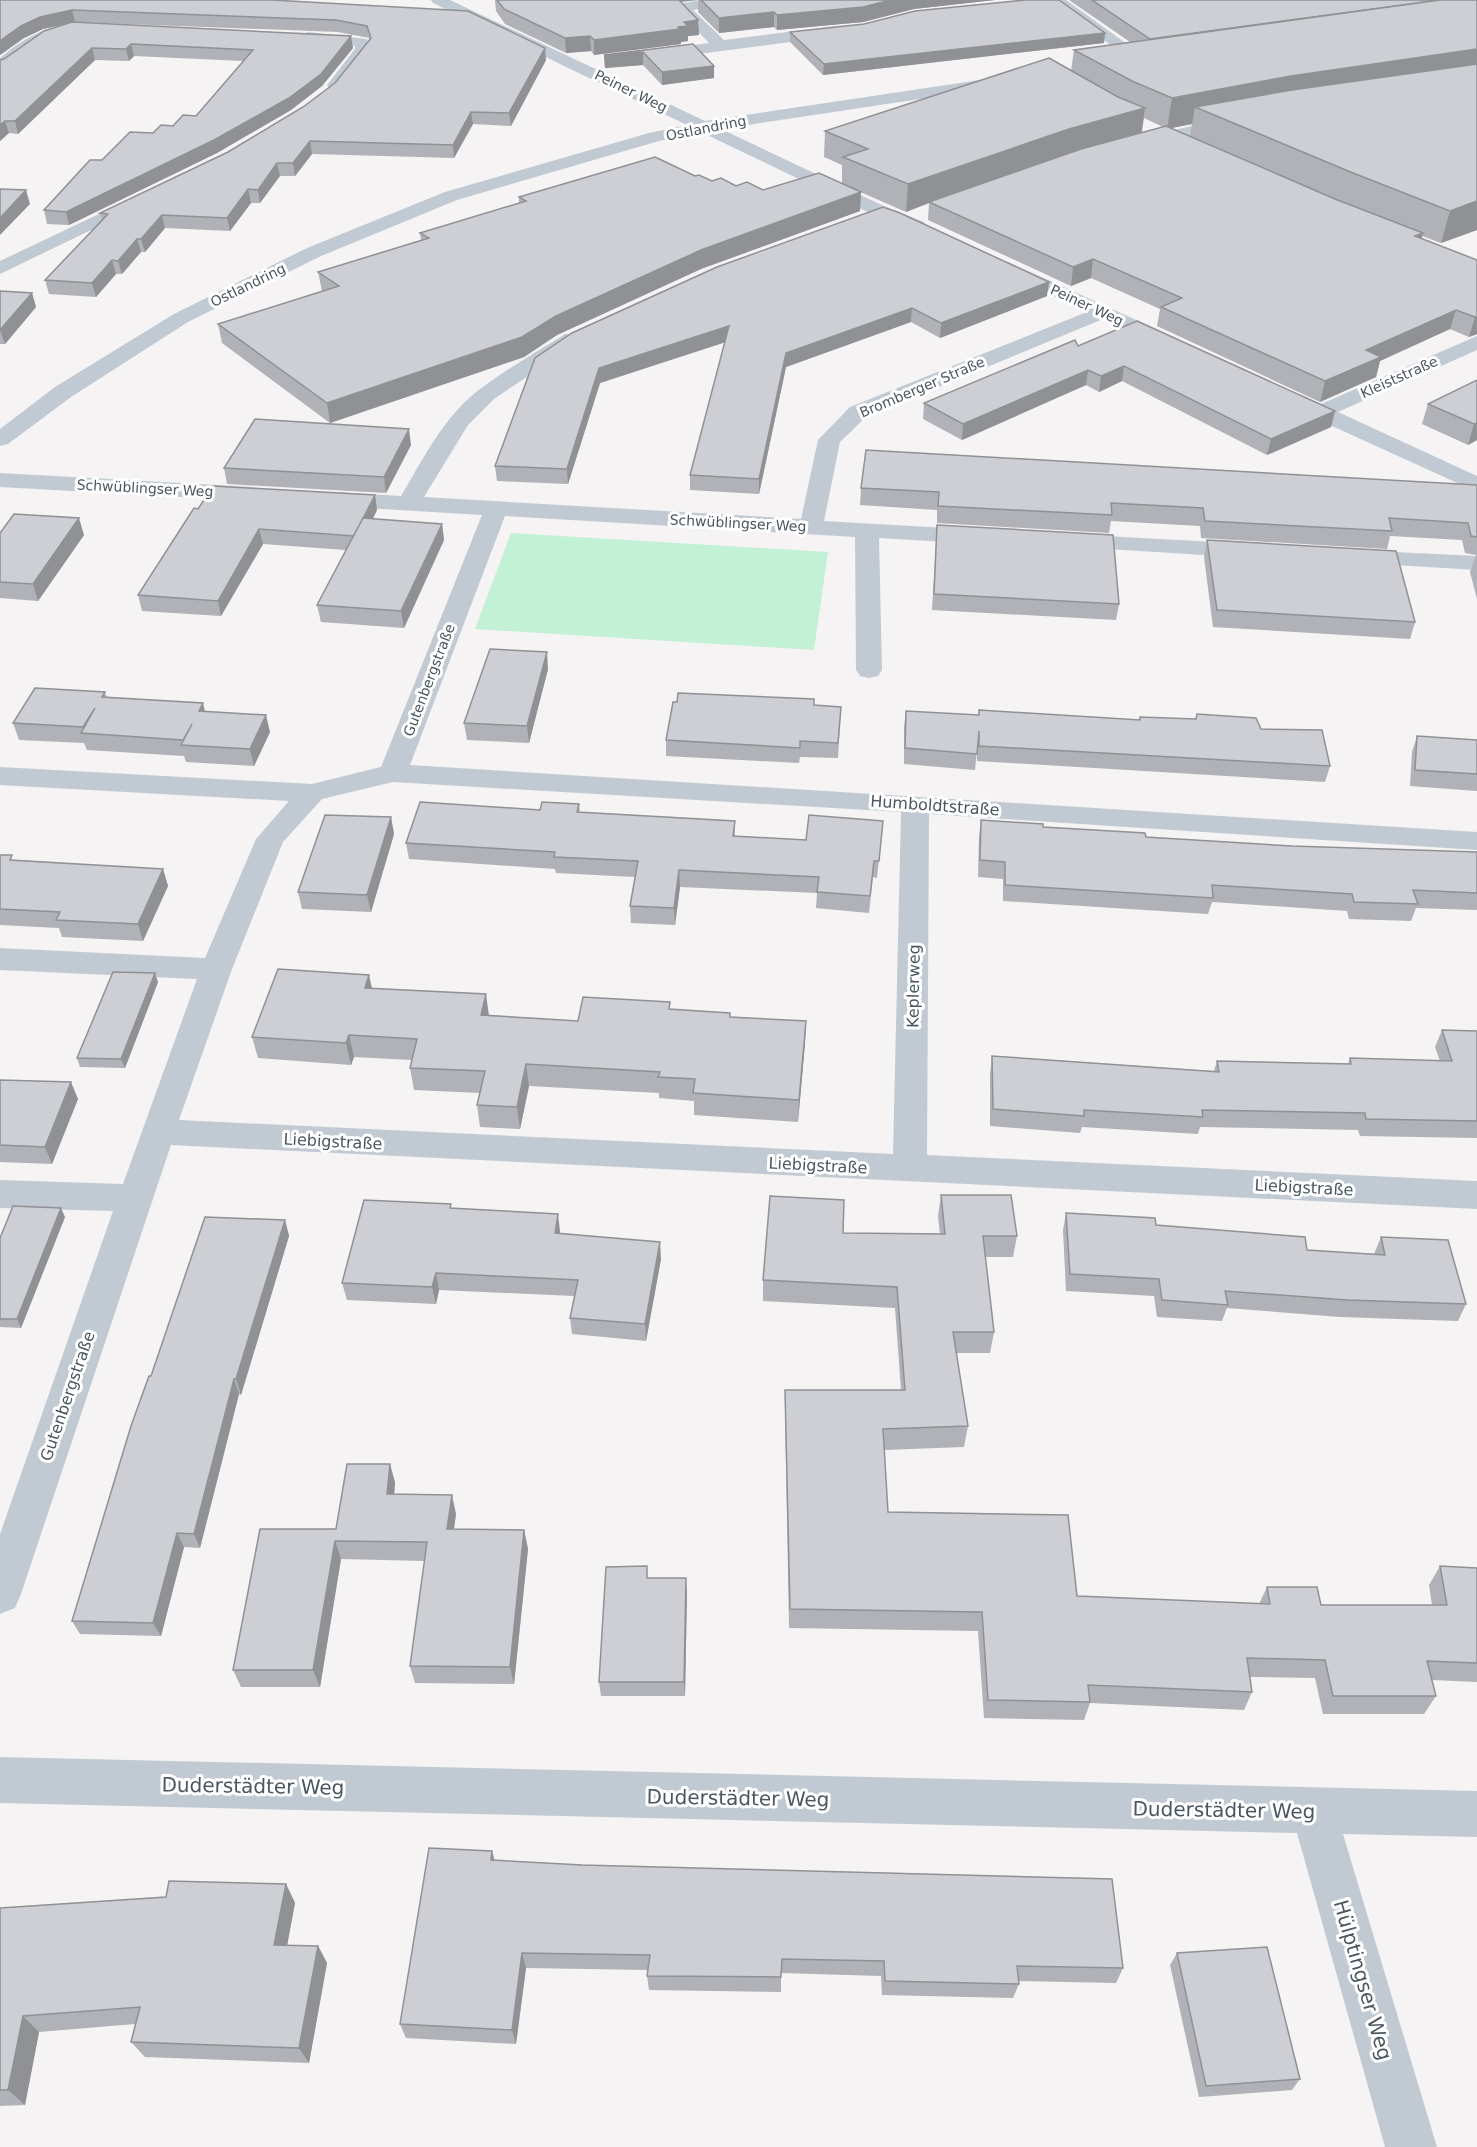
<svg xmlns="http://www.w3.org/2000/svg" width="1477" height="2147" viewBox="0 0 1477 2147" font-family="'DejaVu Sans',sans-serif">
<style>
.green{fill:#c3f1d5}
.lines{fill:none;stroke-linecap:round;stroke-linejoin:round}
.minor{fill:#c1cad2;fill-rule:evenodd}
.wall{fill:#b0b2b7;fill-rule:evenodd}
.shaded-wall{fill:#909195}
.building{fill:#cdcfd5;stroke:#909195;stroke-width:1.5}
.labels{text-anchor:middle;stroke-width:6;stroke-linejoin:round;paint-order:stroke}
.far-street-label{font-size:14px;fill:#4a5661;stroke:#fff}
.street-label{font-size:16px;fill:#4a5661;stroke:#fff}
.near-street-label{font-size:20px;fill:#4a5661;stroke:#fff}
</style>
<rect width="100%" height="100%" fill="#f5f3f3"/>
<!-- green -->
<polygon class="green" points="511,533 828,552 814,650 475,629"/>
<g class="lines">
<!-- minor -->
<g class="minor">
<polygon points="431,0 450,0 705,121 1000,77 1008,82 1000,87 721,129 888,208 924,222 926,226 924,230 910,230 876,216 701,132 659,141 457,200 321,256 188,322 71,397 8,444 0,446 0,429 55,387 174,314 307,248 445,192 649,133 687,125 433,3"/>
<polygon points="702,0 718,0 720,3 718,6 693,10 724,40 836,26 844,31 836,36 652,60 647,58 644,55 647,52 709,43 675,7 677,4"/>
<polygon points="1050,0 1066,0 1152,62 1150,65 1138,65"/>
<path d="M 67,24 L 80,24 L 87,28 C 80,36 63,32 52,37 C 34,43 20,57 6,69 L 0,71 L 0,58 C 21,40 40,29 67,24 Z"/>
<polygon points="308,32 367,39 371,49 341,88 329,88 327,85 355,49 355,46 303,40 300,37 303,34"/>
<polygon points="1234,117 1242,122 1240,126 1138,148 1132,147 1130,143 1132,139"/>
<polygon points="141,194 147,195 150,199 147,203 0,274 0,261"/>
<path d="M 1008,262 L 1178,339 L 1181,343 L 1178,347 L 1164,347 L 1103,319 L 866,417 L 840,442 L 824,521 L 981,530 L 989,532 L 993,537 L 989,542 L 981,544 L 879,538 L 882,670 L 878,676 L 869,678 L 860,676 L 856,670 L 855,537 L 505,516 L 410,765 L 1477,832 L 1477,850 L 929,814 L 927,1155 L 1477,1181 L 1477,1209 L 171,1145 L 21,1594 L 15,1608 L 0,1614 L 0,1534 L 113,1211 L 0,1208 L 0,1180 L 123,1184 L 197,979 L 0,970 L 0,948 L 205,958 L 256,839 L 289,801 L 0,785 L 0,767 L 312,784 L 381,767 L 482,515 L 332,506 L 324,504 L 320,499 L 324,494 L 332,492 L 401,496 C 423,459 444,416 480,389 C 506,369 537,352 565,334 L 579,334 L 582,338 L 579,342 L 494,399 L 468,425 L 424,497 L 801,519 L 818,440 L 850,407 L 1087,312 L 1001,272 L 998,268 L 1001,264 ZM 393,782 L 901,812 L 893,1154 L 179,1120 L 232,969 L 283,842 L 322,799 Z"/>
<polygon points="1477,336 1477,350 1338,412 1477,476 1477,492 1286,405 1283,400 1286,395 1294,394 1302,395 1321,404"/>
<polygon points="0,473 253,487 261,489 265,494 261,499 253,501 0,487"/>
<polygon points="1068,534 1251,544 1259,546 1263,551 1259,556 1251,558 1060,546 1056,541 1060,536"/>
<polygon points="1353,550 1477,556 1477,570 1344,562 1341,557 1344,552"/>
<polygon points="0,1757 1477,1791 1477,1837 1343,1834 1437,2147 1385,2147 1297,1833 0,1803"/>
</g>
</g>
<!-- wall -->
<g class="wall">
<polygon points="0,0 272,0 546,60 511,126 473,124 454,158 312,154 295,176 280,176 260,203 251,203 230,231 165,228 145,252 141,252 122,274 116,274 96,297 49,294 45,280 102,220 100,213 228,152 303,107 335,83 370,40 369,38 338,32 75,22 43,29 24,38 0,55"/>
<polygon points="495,0 995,0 914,9 863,22 777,30 774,27 719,33 698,12 698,0 680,2 698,20 699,35 688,36 688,41 681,42 681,44 594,55 591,51 566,53 505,24 496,11"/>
<path d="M 1069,0 L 1477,0 L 1477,230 L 1441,243 L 1422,236 L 1422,239 L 1477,260 L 1477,334 L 1469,337 L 1450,329 L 1380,361 L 1376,377 L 1320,402 L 1157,326 L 1160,309 L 1091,278 L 1071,286 L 928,220 L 929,203 L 906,212 L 849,187 L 861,192 L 860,211 L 701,269 L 557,335 L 524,357 L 330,423 L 222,343 L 218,324 L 322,291 L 318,272 L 421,240 L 420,233 L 519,203 L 519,197 L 695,176 L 712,181 L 763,190 L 842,183 L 842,165 L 824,157 L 825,131 L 1071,71 L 1074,50 L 1130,42 ZM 1144,118 L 1163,127 L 1142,132 ZM 1192,124 L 1190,136 L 1171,128 Z"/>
<polygon points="864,24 1105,33 1104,43 823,75 790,42 790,32"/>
<polygon points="44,31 353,48 322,86 291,110 217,153 69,225 47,224 44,210 102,160 153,133 196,116 243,61 134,56 129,61 95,60 18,134 9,133 0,141 4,59"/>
<polygon points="693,44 714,66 714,78 662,85 643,65 605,68 604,55"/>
<polygon points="1049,282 1047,296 940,338 911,322 786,367 759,494 690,490 690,475 725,342 600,383 568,484 497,481 495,466 535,358"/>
<polygon points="0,291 32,293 36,307 5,344 0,344"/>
<polygon points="1078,346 1335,411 1331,427 1267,455 1122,381 1099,392 1086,385 962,440 923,419 924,403"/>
<polygon points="1477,380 1477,440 1468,445 1422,424 1428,404"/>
<polygon points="411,445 386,493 227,484 224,468"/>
<polygon points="1477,485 1477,599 1470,572 1476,555 1465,553 1462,540 1390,536 1387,549 1201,538 1200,526 1111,521 1109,533 937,523 937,510 860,505 861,488"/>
<polygon points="375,495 377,510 373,519 442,524 444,540 404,628 321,622 317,605 346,550 263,544 221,616 142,611 138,595 198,509"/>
<polygon points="937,525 1119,604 1116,620 932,610"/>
<polygon points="0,533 84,535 38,601 0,598"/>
<polygon points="1207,540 1415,622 1410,639 1213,627 1204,557"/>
<polygon points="548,669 529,743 467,740 464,723"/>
<polygon points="105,692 107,698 205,711 270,732 254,766 186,762 184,756 87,750 84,743 19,740 13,723"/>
<polygon points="814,705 841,707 838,758 800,757 799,763 666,756 666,740"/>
<polygon points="979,710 1139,720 1140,717 1261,729 1330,766 1325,782 977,761 977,750 975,770 904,764 904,727 906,711 978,715"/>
<polygon points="1417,736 1477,740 1477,791 1410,786 1412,752"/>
<polygon points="579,804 580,812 735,821 735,837 806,840 883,821 877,878 873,877 869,913 816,908 817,893 680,887 675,925 631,923 630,906 635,877 556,873 555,869 409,859 406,843 540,810"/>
<polygon points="391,817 394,834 371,912 302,909 298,892"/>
<polygon points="981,820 1043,827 1146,837 1292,846 1477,852 1477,910 1416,908 1411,921 1349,919 1347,911 1212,902 1208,914 1003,901 1003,879 978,877 979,837"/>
<polygon points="0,855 14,860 163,869 168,886 143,941 62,937 59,928 0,925"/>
<polygon points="158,982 125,1068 80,1067 77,1058"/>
<polygon points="372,989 489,1015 578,1021 670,1009 730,1017 806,1021 805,1043 798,1122 694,1115 694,1101 659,1098 659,1093 529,1086 520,1129 480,1127 477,1105 480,1093 414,1090 410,1068 412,1060 354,1057 351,1065 258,1058 252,1037"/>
<polygon points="1442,1030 1477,1031 1477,1138 1360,1136 1358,1130 1200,1127 1198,1134 1082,1127 1080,1133 990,1126 990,1074 992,1056 1214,1071 1217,1061 1348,1064 1350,1058 1440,1061 1435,1047"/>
<polygon points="0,1080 78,1099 52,1164 0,1162"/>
<polygon points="941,1195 1017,1236 1013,1257 985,1257 994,1332 990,1353 956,1353 968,1426 964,1447 884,1450 888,1512 1077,1596 1259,1604 1267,1587 1321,1605 1432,1605 1429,1585 1440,1566 1477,1568 1477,1682 1432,1680 1436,1696 1424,1714 1323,1714 1315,1678 1250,1677 1252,1692 1244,1710 1090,1703 1084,1720 984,1718 978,1631 789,1628 785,1410 785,1390 901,1390 895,1308 763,1301 763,1280 843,1233 940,1234 938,1216"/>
<polygon points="451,1208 560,1231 560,1233 661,1259 646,1341 572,1334 570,1318 574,1296 439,1290 436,1304 347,1300 342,1283"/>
<polygon points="1066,1213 1156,1225 1307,1250 1374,1254 1381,1237 1466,1304 1458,1321 1340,1317 1227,1308 1222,1321 1157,1317 1154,1296 1066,1291 1063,1230"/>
<polygon points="65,1217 21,1328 0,1327 0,1238"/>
<polygon points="285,1220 289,1236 241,1395 239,1394 200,1548 184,1547 161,1636 80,1634 72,1621 151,1376"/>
<polygon points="395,1482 394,1494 456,1514 454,1530 524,1530 528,1549 514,1684 415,1683 410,1666 425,1561 341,1559 320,1687 241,1687 233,1670 336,1529"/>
<polygon points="648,1578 687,1593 685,1696 601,1696 599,1682"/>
<polygon points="492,1851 495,1861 1123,1968 1116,1983 1018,1981 1019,1984 1013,1998 882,1995 881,1976 781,1973 781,1992 649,1990 647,1976 648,1970 526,1968 516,2044 406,2038 400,2024"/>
<polygon points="286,1884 295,1903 287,1945 318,1946 327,1963 309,2063 145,2057 131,2042 135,2024 39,2032 25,2105 0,2106 0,1908 166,1897"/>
<polygon points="1177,1953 1300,2079 1292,2090 1199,2097 1170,1965"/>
</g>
<!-- shaded-wall -->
<g class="shaded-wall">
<polygon points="673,0 698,0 677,2"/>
<polygon points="891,0 995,0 914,9 863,22 777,30 777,15"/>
<polygon points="72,10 75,22 43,29 24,38 0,55 0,41 21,26 40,17"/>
<polygon points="774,12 774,27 719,33 719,18"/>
<polygon points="698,20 699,35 688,36 688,41 681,42 681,44 594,55 594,40 678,27 684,22"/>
<polygon points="1105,33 1104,43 823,75 824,64"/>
<polygon points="351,36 353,48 322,86 291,110 217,153 69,225 66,212"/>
<polygon points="590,36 591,51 566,53 565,38"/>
<polygon points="131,44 134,56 129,61 126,49"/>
<polygon points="92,48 95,60 18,134 15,121"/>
<polygon points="545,48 546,60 511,126 509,113"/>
<polygon points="1477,49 1477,77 1195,107 1192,124 1167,129 1172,98 1291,76"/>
<polygon points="643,52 643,65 605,68 604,55"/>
<polygon points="714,66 714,78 662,85 662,72"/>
<polygon points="1145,108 1141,135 929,202 929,203 906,212 908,184 1069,129"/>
<polygon points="471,112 473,124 454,158 453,145"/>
<polygon points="5,121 9,133 0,141 0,125"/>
<polygon points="310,141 312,154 295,176 293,163"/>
<polygon points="277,163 280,176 260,203 258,190"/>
<polygon points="248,189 251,203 230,231 227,218"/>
<polygon points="26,190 30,204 0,235 0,218"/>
<polygon points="861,192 860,211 701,269 557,335 524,357 330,423 327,403 556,316 701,250"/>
<polygon points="1477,201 1477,230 1441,243 1450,211"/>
<polygon points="162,215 165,228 145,252 141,239"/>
<polygon points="1423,233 1418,252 1415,236"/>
<polygon points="137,239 141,252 122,274 118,261"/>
<polygon points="1093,259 1091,278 1071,286 1073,267"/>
<polygon points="112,260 116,274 96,297 92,283"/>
<polygon points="1049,282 1047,296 940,338 941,323"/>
<polygon points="32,293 36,307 5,344 0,330"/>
<polygon points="912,308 911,322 786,367 759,494 759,479 786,353"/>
<polygon points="1456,310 1450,329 1380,361 1376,377 1320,402 1325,381 1366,350"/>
<polygon points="1475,317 1477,317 1477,334 1469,337"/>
<polygon points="729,326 729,341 600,383 568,484 567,469 599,368"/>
<polygon points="1124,366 1122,381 1099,392 1101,376"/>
<polygon points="1088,370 1086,385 962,440 963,424"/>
<polygon points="1335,411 1331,427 1267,455 1271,439"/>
<polygon points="1477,423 1477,440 1468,445 1474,424"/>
<polygon points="409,429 411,445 386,493 384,477"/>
<polygon points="375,495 377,510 356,551 354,536"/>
<polygon points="79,518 84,535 38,601 33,584"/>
<polygon points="442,524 444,540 404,628 401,611"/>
<polygon points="259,529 263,544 221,616 218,601"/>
<polygon points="547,652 548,669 529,743 527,726"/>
<polygon points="203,703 207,720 199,711"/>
<polygon points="266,715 270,732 254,766 250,749"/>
<polygon points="391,817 394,834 371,912 367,895"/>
<polygon points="163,869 168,886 143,941 138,924"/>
<polygon points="679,870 680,887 675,925 674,908"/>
<polygon points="155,973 158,982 125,1068 121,1059"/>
<polygon points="369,975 374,997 365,988"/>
<polygon points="486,994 489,1016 481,1015"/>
<polygon points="806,1021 805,1043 798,1122 799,1100"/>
<polygon points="349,1035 354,1057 351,1065 346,1043"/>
<polygon points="526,1064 529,1086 520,1129 517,1107"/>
<polygon points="71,1082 78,1099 52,1164 45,1147"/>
<polygon points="61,1208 65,1217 21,1328 17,1319"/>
<polygon points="558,1214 560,1231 557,1249 555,1233"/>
<polygon points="285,1220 289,1236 241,1395 236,1379"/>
<polygon points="660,1242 661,1259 646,1341 645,1324"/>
<polygon points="436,1273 439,1290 436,1304 432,1287"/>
<polygon points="234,1379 239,1394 200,1548 194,1534"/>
<polygon points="390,1464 395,1482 393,1512 387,1494"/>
<polygon points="452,1495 456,1514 451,1548 447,1529"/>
<polygon points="524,1530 528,1549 514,1684 510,1667"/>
<polygon points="177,1533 184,1547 161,1636 153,1623"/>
<polygon points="335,1541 341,1559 320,1687 313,1670"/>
<polygon points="686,1578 687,1593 685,1696 684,1682"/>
<polygon points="492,1851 496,1868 491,1860"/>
<polygon points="286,1884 295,1903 284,1962 274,1945"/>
<polygon points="318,1946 327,1963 309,2063 299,2048"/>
<polygon points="522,1953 526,1968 516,2044 512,2030"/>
<polygon points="23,2016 39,2032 25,2105 8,2090"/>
</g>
<!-- building -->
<g class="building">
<polygon points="0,0 272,0 468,11 545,48 509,113 471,112 453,145 310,141 293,163 277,163 258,190 248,189 227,218 162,215 141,239 137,239 118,261 112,260 92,283 45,280 108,214 100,213 228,152 303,107 335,83 371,38 367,26 336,20 72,10 40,17 21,26 0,41"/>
<polygon points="497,0 679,0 698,20 684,22 688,26 678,27 680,29 594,40 590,36 565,38 504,9"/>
<polygon points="701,0 891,0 863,7 777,15 774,12 719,18"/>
<polygon points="1025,0 1059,0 1105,33 824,64 790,32 864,24 915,11"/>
<polygon points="1092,0 1440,0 1150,39"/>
<polygon points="1440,0 1477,0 1477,49 1291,76 1172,98 1132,81 1074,50"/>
<polygon points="72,22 351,36 321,74 289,98 214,140 66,212 44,210 90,160 102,160 130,132 153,133 161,125 173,126 183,115 196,116 253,50 131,44 126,49 92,48 15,121 5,121 0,125 0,60 4,59 44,31"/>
<polygon points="693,44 714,66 662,72 643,52 604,55"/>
<polygon points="1049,58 1118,97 1145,108 1069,129 908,184 843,157 868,149 825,131"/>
<polygon points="1477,64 1477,201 1450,211 1353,173 1195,107 1292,90"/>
<polygon points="1166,126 1335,199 1423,233 1415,236 1477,260 1477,317 1475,317 1456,310 1366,350 1381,357 1325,381 1161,307 1182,298 1093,259 1073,267 929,202 1081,149"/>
<polygon points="655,157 695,176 699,175 712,181 721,178 736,186 747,182 763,190 819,173 861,192 701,250 556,316 522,337 327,403 218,324 339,286 318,272 429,238 420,233 526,201 519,197"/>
<polygon points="0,189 26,190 0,218"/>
<polygon points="883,207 900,213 1049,282 941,323 912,308 786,353 759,479 690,475 729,326 599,368 567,469 495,466 535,358 572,333 717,267"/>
<polygon points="0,291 32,293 0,330"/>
<polygon points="1137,321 1335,411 1271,439 1124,366 1101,376 1088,370 963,424 924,403 1075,340 1078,346"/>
<polygon points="1477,380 1477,423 1474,424 1428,404"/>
<polygon points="255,419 409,429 384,477 224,468"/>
<polygon points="866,450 1477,485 1477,537 1471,536 1468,523 1389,518 1392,531 1205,521 1203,508 1111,503 1112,515 938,506 939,492 861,488"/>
<polygon points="213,486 375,495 354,536 259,529 218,601 138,595 194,508 198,509"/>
<polygon points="14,514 79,518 33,584 0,582 0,533"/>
<polygon points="363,518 442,524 401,611 317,605"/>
<polygon points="937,525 1113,535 1119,604 934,594"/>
<polygon points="1207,540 1396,551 1415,622 1217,610"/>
<polygon points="490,649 547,652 527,726 464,723"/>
<polygon points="35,688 105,692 102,697 203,703 199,711 266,715 250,749 181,745 192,724 183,740 81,733 95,708 83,727 13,723"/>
<polygon points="678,693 814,699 814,705 841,707 838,743 800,741 800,748 666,740 673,702 677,702"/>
<polygon points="979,710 1140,720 1140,717 1196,719 1197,714 1256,718 1261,729 1322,730 1330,766 979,746 979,731 977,754 905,748 906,711 979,715"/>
<polygon points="1417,736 1477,740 1477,774 1415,770"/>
<polygon points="420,802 540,810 542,802 579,804 577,812 735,821 733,836 806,840 809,815 883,821 879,861 874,861 870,896 817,892 819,877 679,870 674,908 630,906 638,861 554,857 555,852 406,843"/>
<polygon points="325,815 391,817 367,895 298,892"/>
<polygon points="981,820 1043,824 1043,827 1145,833 1146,837 1292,846 1477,852 1477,893 1413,890 1418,904 1354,902 1352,894 1212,885 1213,898 1005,885 1005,862 980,860"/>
<polygon points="0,855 12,855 10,860 163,869 138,924 56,920 60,912 0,909"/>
<polygon points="278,969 369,975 365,988 486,994 481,1015 578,1021 583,997 670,1002 669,1009 730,1013 730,1017 806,1021 799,1100 693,1093 695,1079 658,1077 660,1072 526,1064 517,1107 477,1105 485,1071 410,1068 417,1039 349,1035 346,1043 252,1037"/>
<polygon points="113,972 155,973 121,1059 77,1058"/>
<polygon points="1442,1030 1477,1031 1477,1121 1366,1119 1365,1113 1202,1110 1203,1117 1084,1110 1084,1116 993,1109 992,1056 1219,1072 1217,1061 1351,1064 1350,1058 1452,1061"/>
<polygon points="0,1080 71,1082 45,1147 0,1145"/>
<polygon points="941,1195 1011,1195 1017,1236 983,1236 994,1332 953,1332 968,1426 883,1429 888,1512 1068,1515 1077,1596 1270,1604 1267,1587 1317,1587 1321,1605 1447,1605 1440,1566 1477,1568 1477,1663 1427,1661 1436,1696 1333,1696 1325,1660 1247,1658 1252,1692 1088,1685 1090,1702 988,1700 982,1612 790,1609 785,1390 905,1390 897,1287 763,1280 770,1196 844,1200 843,1233 945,1234"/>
<polygon points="364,1200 451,1204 450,1208 558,1214 555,1233 660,1242 645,1324 570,1318 578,1280 436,1273 432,1287 342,1283"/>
<polygon points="13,1206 61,1208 17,1319 0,1319 0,1238"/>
<polygon points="1066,1213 1155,1218 1156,1225 1305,1237 1307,1250 1385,1255 1381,1237 1448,1240 1466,1304 1347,1300 1225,1291 1228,1305 1162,1300 1159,1279 1070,1274"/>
<polygon points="205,1217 285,1220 236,1379 234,1379 194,1534 177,1533 153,1623 72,1621 131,1426 149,1376 151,1376"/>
<polygon points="347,1464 390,1464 387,1494 452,1495 447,1529 524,1530 510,1667 410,1666 427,1542 335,1541 313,1670 233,1670 260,1529 336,1529"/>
<polygon points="647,1566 647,1578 686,1578 684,1682 599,1682 606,1567"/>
<polygon points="429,1848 492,1851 491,1860 582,1865 1112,1879 1123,1968 1017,1966 1019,1984 885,1981 884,1961 782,1959 781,1977 647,1976 650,1955 522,1953 512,2030 400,2024"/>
<polygon points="169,1881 286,1884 274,1945 318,1946 299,2048 131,2042 140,2007 23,2016 8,2090 0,2090 0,1908 166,1897"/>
<polygon points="1267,1947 1300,2079 1206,2086 1177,1953"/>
</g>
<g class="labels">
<!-- far-street labels -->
<g class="far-street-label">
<text transform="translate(631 91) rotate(26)" y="5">Peiner Weg</text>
<text transform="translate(706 128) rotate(-11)" y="5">Ostlandring</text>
<text transform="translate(248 285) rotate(-26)" y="5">Ostlandring</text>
<text transform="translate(1087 305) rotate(25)" y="5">Peiner Weg</text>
<text transform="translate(1399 377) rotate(-24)" y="5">Kleiststraße</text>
<text transform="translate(922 387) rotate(-23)" y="5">Bromberger Straße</text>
<text transform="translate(145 488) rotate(3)" y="5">Schwüblingser Weg</text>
<text transform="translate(738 523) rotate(3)" y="5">Schwüblingser Weg</text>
<text transform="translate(429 680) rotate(-69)" y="5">Gutenbergstraße</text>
</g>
<!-- street labels -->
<g class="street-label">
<text transform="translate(935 805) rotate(4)" y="6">Humboldtstraße</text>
<text transform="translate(913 986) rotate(-89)" y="6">Keplerweg</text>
<text transform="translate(333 1141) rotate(3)" y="6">Liebigstraße</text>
<text transform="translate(818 1165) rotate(3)" y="6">Liebigstraße</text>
<text transform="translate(1304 1187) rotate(3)" y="6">Liebigstraße</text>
<text transform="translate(67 1396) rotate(-71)" y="6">Gutenbergstraße</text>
</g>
<!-- near-street labels -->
<g class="near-street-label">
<text transform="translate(253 1786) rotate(1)" y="7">Duderstädter Weg</text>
<text transform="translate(738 1798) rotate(1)" y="7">Duderstädter Weg</text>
<text transform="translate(1224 1810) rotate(1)" y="7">Duderstädter Weg</text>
<text transform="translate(1363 1980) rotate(74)" y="7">Hülptingser Weg</text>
</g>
</g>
</svg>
